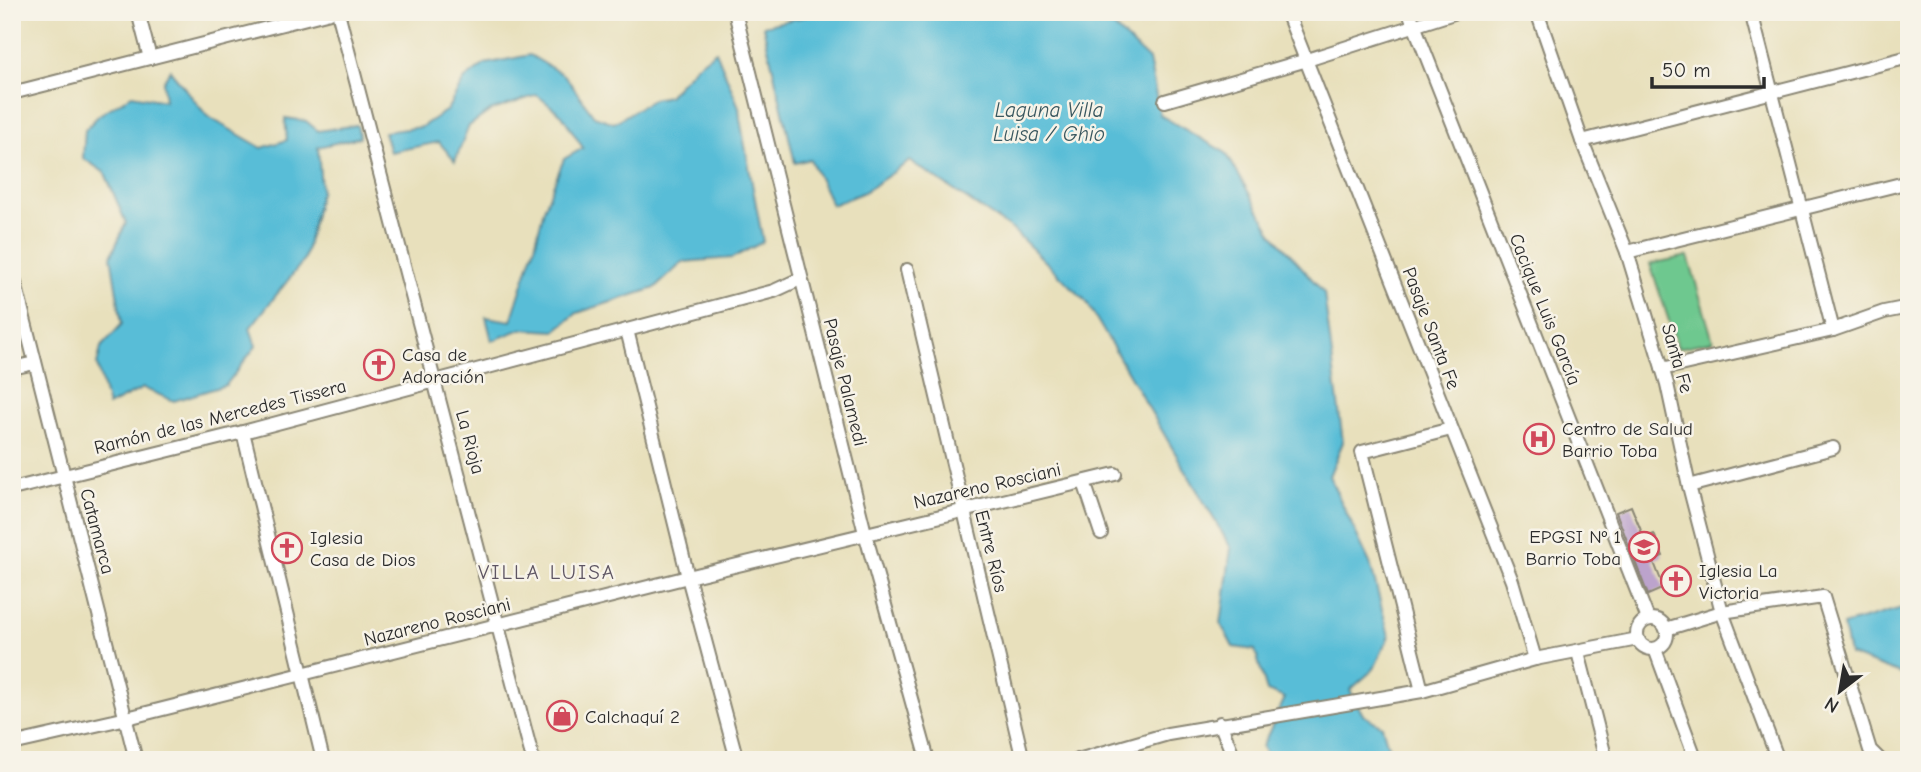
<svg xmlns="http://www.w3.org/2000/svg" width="1921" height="772" viewBox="0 0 1921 772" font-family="'Comic Neue',sans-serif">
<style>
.green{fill:#6ec88f;stroke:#4c7a5d;stroke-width:2}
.water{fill:#59bdd7;stroke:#427481;stroke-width:2}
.building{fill:#bca3cc}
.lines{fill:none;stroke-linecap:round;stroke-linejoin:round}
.minor-casing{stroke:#8a8674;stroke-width:16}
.minor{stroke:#fff;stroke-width:12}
.labels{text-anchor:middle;stroke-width:5;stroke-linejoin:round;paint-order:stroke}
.street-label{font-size:19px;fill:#2b2b2b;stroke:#f7f3e8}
.poi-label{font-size:19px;fill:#2b2b2b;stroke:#f7f3e8;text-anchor:start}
.water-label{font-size:21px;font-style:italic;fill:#39575f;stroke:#f7f3e8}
.neighbourhood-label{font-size:21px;letter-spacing:2px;fill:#5e5563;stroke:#f7f3e8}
</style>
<rect width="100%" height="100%" fill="#f7f3e8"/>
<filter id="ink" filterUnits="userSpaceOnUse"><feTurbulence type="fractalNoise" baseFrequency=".0143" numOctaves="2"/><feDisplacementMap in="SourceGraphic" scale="14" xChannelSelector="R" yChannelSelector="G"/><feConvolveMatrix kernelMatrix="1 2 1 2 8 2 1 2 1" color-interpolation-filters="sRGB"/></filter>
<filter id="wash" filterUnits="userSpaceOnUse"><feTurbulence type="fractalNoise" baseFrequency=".00686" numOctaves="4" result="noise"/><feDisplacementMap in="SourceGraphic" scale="28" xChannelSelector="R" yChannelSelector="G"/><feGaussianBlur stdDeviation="1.57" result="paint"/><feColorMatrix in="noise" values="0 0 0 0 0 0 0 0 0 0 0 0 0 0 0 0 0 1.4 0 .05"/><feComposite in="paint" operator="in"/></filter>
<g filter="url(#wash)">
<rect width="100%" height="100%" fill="#e8e0bc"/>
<!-- green -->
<polygon class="green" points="1688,256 1713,341 1678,348 1650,264"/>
<!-- water -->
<g class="water">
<polygon points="825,12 1098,12 1149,60 1160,115 1226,153 1272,233 1324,293 1343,442 1329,476 1370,563 1389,636 1374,669 1350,690 1363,715 1382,726 1392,760 1270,760 1262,747 1285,698 1267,691 1255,650 1233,647 1221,624 1231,548 1086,301 1013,230 910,161 864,192 832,205 810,159 795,163 763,26"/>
<polygon points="716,51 739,107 740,119 763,242 732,258 683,262 655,288 577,313 555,331 521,329 492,341 486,317 511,321 535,246 544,209 564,159 583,148 562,115 537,95 490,111 469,126 455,161 439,142 390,152 384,132 421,127 447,110 464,80 485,64 530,55 565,76 594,116 614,123 653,99 668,96 697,65"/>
<polygon points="170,70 207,116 262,148 287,140 285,118 306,121 318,131 357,125 360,137 318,147 321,189 304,260 250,328 256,346 226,385 174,401 143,388 108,406 97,365 101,347 122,324 111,256 126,223 105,173 83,158 85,130 99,115 132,95 165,101 163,82"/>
<polygon points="1909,606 1909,677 1849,655 1843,625"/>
</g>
<g id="blocks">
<!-- building -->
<polygon class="building" points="1631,506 1644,538 1654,534 1663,556 1653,560 1664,588 1648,595 1616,512"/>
</g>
</g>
<g filter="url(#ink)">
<use href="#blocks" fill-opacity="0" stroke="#8a8674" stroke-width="2"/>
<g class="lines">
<!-- minor casing -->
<g class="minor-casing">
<g id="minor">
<polyline points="138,12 150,58"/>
<polyline points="338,12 533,760"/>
<polyline points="735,12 865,533 928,760"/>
<polyline points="1287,12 1512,581 1535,659"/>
<polyline points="1409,12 1648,619"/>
<polyline points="1537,12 1582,141 1627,252 1667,384 1689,486 1722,612 1778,760"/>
<polyline points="1751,12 1833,330"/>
<polyline points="12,93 330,12"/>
<polyline points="1165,101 1307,60 1457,12"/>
<polyline points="1582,141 1909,57"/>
<polyline points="1627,252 1909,182"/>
<polyline points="907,270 1023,760"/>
<polyline points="12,271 136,760"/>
<polyline points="627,330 688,577 737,760"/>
<polyline points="12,368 35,363"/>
<polyline points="1662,369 1833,330 1884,312 1909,307"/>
<polyline points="243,432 323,760"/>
<polyline points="1084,482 1101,533"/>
<polyline points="1689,486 1833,448"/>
<polyline points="12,489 243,432 774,291 800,279"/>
<circle cx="1652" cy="634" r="15"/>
<polyline points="1666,629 1722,612 1823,597 1870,750 1880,760"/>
<polyline points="1655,649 1696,760"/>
<polyline points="1578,652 1606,760"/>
<polyline points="1422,691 1362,452 1451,429"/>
<polyline points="1220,723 1235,760"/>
<polyline points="12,744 127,718 688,577 1115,474"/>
<polyline points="1078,760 1168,734 1422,691 1535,659 1638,639"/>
</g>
</g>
<!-- minor -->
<use href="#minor" class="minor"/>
</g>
</g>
<!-- icons -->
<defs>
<g id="church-ring" transform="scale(1.575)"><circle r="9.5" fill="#f7f3e8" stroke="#d1495b" stroke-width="1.5"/><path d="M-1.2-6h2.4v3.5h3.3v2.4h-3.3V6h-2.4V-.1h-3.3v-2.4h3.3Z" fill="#d1495b"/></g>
<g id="hospital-ring" transform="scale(1.575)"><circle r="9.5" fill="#f7f3e8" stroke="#d1495b" stroke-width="1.5"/><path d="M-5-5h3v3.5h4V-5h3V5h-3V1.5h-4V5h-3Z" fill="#d1495b"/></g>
<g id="school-ring" transform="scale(1.575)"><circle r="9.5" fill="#f7f3e8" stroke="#d1495b" stroke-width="1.5"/><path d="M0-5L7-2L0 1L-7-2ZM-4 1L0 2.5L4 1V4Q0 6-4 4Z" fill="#d1495b"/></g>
<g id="shop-ring" transform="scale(1.575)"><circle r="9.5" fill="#f7f3e8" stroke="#d1495b" stroke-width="1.5"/><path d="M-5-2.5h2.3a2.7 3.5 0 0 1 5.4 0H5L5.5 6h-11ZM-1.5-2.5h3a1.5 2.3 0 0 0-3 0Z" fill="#d1495b"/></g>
</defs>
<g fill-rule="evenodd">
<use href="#church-ring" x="379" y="365"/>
<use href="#hospital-ring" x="1539" y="439"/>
<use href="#school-ring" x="1644" y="547"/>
<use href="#church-ring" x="287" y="548"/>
<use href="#church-ring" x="1676" y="581"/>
<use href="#shop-ring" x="562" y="716"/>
</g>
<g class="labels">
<!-- street labels -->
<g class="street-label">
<text transform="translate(1546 309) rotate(68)" y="7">Cacique Luis García</text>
<text transform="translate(1432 328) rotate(69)" y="7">Pasaje Santa Fe</text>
<text transform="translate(1678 358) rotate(74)" y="7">Santa Fe</text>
<text transform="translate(846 382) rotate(76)" y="7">Pasaje Palamedi</text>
<text transform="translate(220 416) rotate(-14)" y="7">Ramón de las Mercedes Tissera</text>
<text transform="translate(471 442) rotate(75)" y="7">La Rioja</text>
<text transform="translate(987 485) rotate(-13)" y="7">Nazareno Rosciani</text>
<text transform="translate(98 531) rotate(75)" y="7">Catamarca</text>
<text transform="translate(992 551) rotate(76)" y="7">Entre Ríos</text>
<text transform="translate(437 621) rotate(-14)" y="7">Nazareno Rosciani</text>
</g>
<!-- poi labels -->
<g class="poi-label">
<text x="402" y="361">Casa de<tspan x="402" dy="22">Adoración</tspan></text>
<text x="1562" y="435">Centro de Salud<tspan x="1562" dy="22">Barrio Toba</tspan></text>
<text x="1621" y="543" text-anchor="end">EPGSI Nº 1<tspan x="1621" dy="22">Barrio Toba</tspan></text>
<text x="310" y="544">Iglesia<tspan x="310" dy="22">Casa de Dios</tspan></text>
<text x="1699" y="577">Iglesia La<tspan x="1699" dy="22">Victoria</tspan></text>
<text x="585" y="723">Calchaquí 2</text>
</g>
<!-- water labels -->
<g class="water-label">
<text x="1049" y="117">Laguna Villa<tspan x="1049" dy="24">Luisa / Ghio</tspan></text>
</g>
<!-- neighbourhood labels -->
<g class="neighbourhood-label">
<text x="547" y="579">VILLA LUISA</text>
</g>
</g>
<!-- margin -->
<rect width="1921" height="772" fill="none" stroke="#f7f3e8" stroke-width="42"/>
<!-- north arrow -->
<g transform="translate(1840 691) rotate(211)" stroke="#f7f3e8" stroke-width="5" paint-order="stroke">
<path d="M0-5L12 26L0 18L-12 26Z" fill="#2b2b2b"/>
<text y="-10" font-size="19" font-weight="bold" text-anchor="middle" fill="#2b2b2b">N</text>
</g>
<!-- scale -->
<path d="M1652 77v10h112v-10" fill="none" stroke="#2b2b2b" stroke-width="3.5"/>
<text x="1662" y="77" font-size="21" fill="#2b2b2b" stroke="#f7f3e8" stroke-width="5" paint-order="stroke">50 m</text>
</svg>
